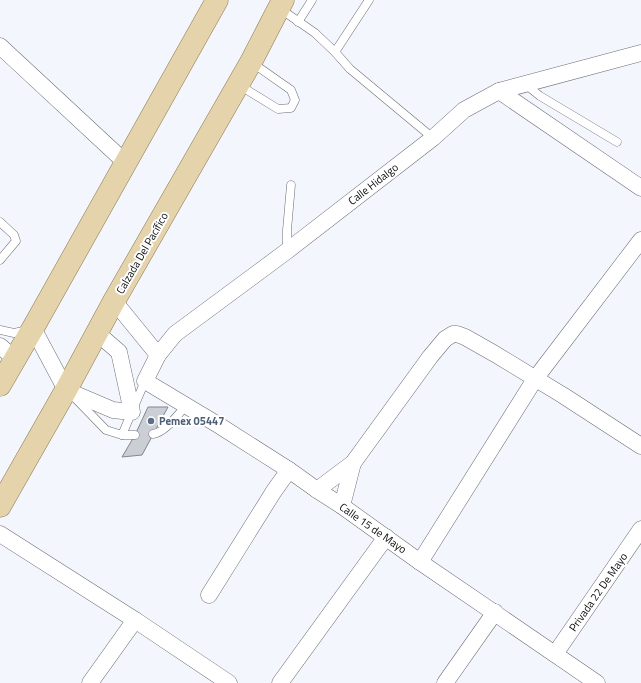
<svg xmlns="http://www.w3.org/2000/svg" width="641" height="683" viewBox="0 0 641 683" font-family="'Titillium Web',sans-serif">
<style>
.building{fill:#ccced5;stroke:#84868c}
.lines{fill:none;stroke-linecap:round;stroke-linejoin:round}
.lane-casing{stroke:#6b6e74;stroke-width:9}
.street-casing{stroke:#6b6e74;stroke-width:17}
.primary-casing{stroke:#8c7a4f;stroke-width:23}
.lane{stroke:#fff;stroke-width:8}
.street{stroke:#fff;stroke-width:16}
.primary{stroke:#e4d3ab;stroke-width:22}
.service-dot{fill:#5c6f8a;stroke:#fff;stroke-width:1.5}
.labels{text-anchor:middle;stroke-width:4;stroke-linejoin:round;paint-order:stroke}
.street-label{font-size:11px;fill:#0b0b0d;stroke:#fff}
.service-label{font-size:11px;font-weight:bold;fill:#4e5e75;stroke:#fff;text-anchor:start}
</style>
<rect width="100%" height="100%" fill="#f4f6fd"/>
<!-- building -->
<polygon class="building" points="148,407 168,407 142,455 122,457 135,435"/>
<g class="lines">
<!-- lane casing -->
<g class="lane-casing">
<g id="lane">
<polyline points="369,0 335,52 350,69 433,138"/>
<polyline points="279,8 315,33 335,52"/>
<polyline points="298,22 312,0"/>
<polyline points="525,84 540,96 617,142"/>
<polyline points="239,85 278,109 291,108 295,100 291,90 251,62"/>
<polyline points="0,222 14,235 16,241 0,260"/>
<polyline points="287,251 287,230 291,185"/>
<polyline points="0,330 14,333 28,330"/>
<polyline points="74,397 106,430 122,435 135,435"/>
<path d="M 153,434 C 166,432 177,415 186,406"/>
<polyline points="122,435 145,381"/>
</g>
</g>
<!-- street casing -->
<g class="street-casing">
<g id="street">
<polyline points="0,46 126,163"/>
<polyline points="499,91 641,188"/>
<polyline points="114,301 158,355"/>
<polyline points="33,328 66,390 113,410 132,412 119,352 97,333"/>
<polyline points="0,346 15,359"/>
<polyline points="317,490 353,463 430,357 445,339 453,334 457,334 465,337 495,354 564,396 641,446"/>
<polyline points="342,506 353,463"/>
<polyline points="0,534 135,620 229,683"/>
<polyline points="420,562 535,379 641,240"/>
<polyline points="209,595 274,491 289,470"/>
<polyline points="555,654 641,529"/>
<polyline points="90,683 135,620"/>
<polyline points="280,683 386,537"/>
<polyline points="445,683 495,612"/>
<polyline points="597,683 420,562 342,506 317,490 289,470 220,426 145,381 158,355 175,334 287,251 433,138 464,110 499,91 641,53"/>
</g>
</g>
<!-- primary casing -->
<g class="primary-casing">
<g id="primary">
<polyline points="0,385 33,328 217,0"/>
<polyline points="0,506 66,390 114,301 251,62 283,0"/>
</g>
</g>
<!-- lane -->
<use href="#lane" class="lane"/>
<!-- street -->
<use href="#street" class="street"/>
<!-- primary -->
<use href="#primary" class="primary"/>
</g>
<!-- markers -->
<circle class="service-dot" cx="151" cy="421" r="4"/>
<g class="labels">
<!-- street labels -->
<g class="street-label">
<text transform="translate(373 184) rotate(-38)" y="4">Calle Hidalgo</text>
<text transform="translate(142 253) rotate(-60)" y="4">Calzada Del Pacífico</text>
<text transform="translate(373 528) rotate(35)" y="4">Calle 15 de Mayo</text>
<text transform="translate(598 592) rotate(-55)" y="4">Privada 22 De Mayo</text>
</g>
<!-- service labels -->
<g class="service-label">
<text x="159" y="425">Pemex 05447</text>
</g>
</g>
</svg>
